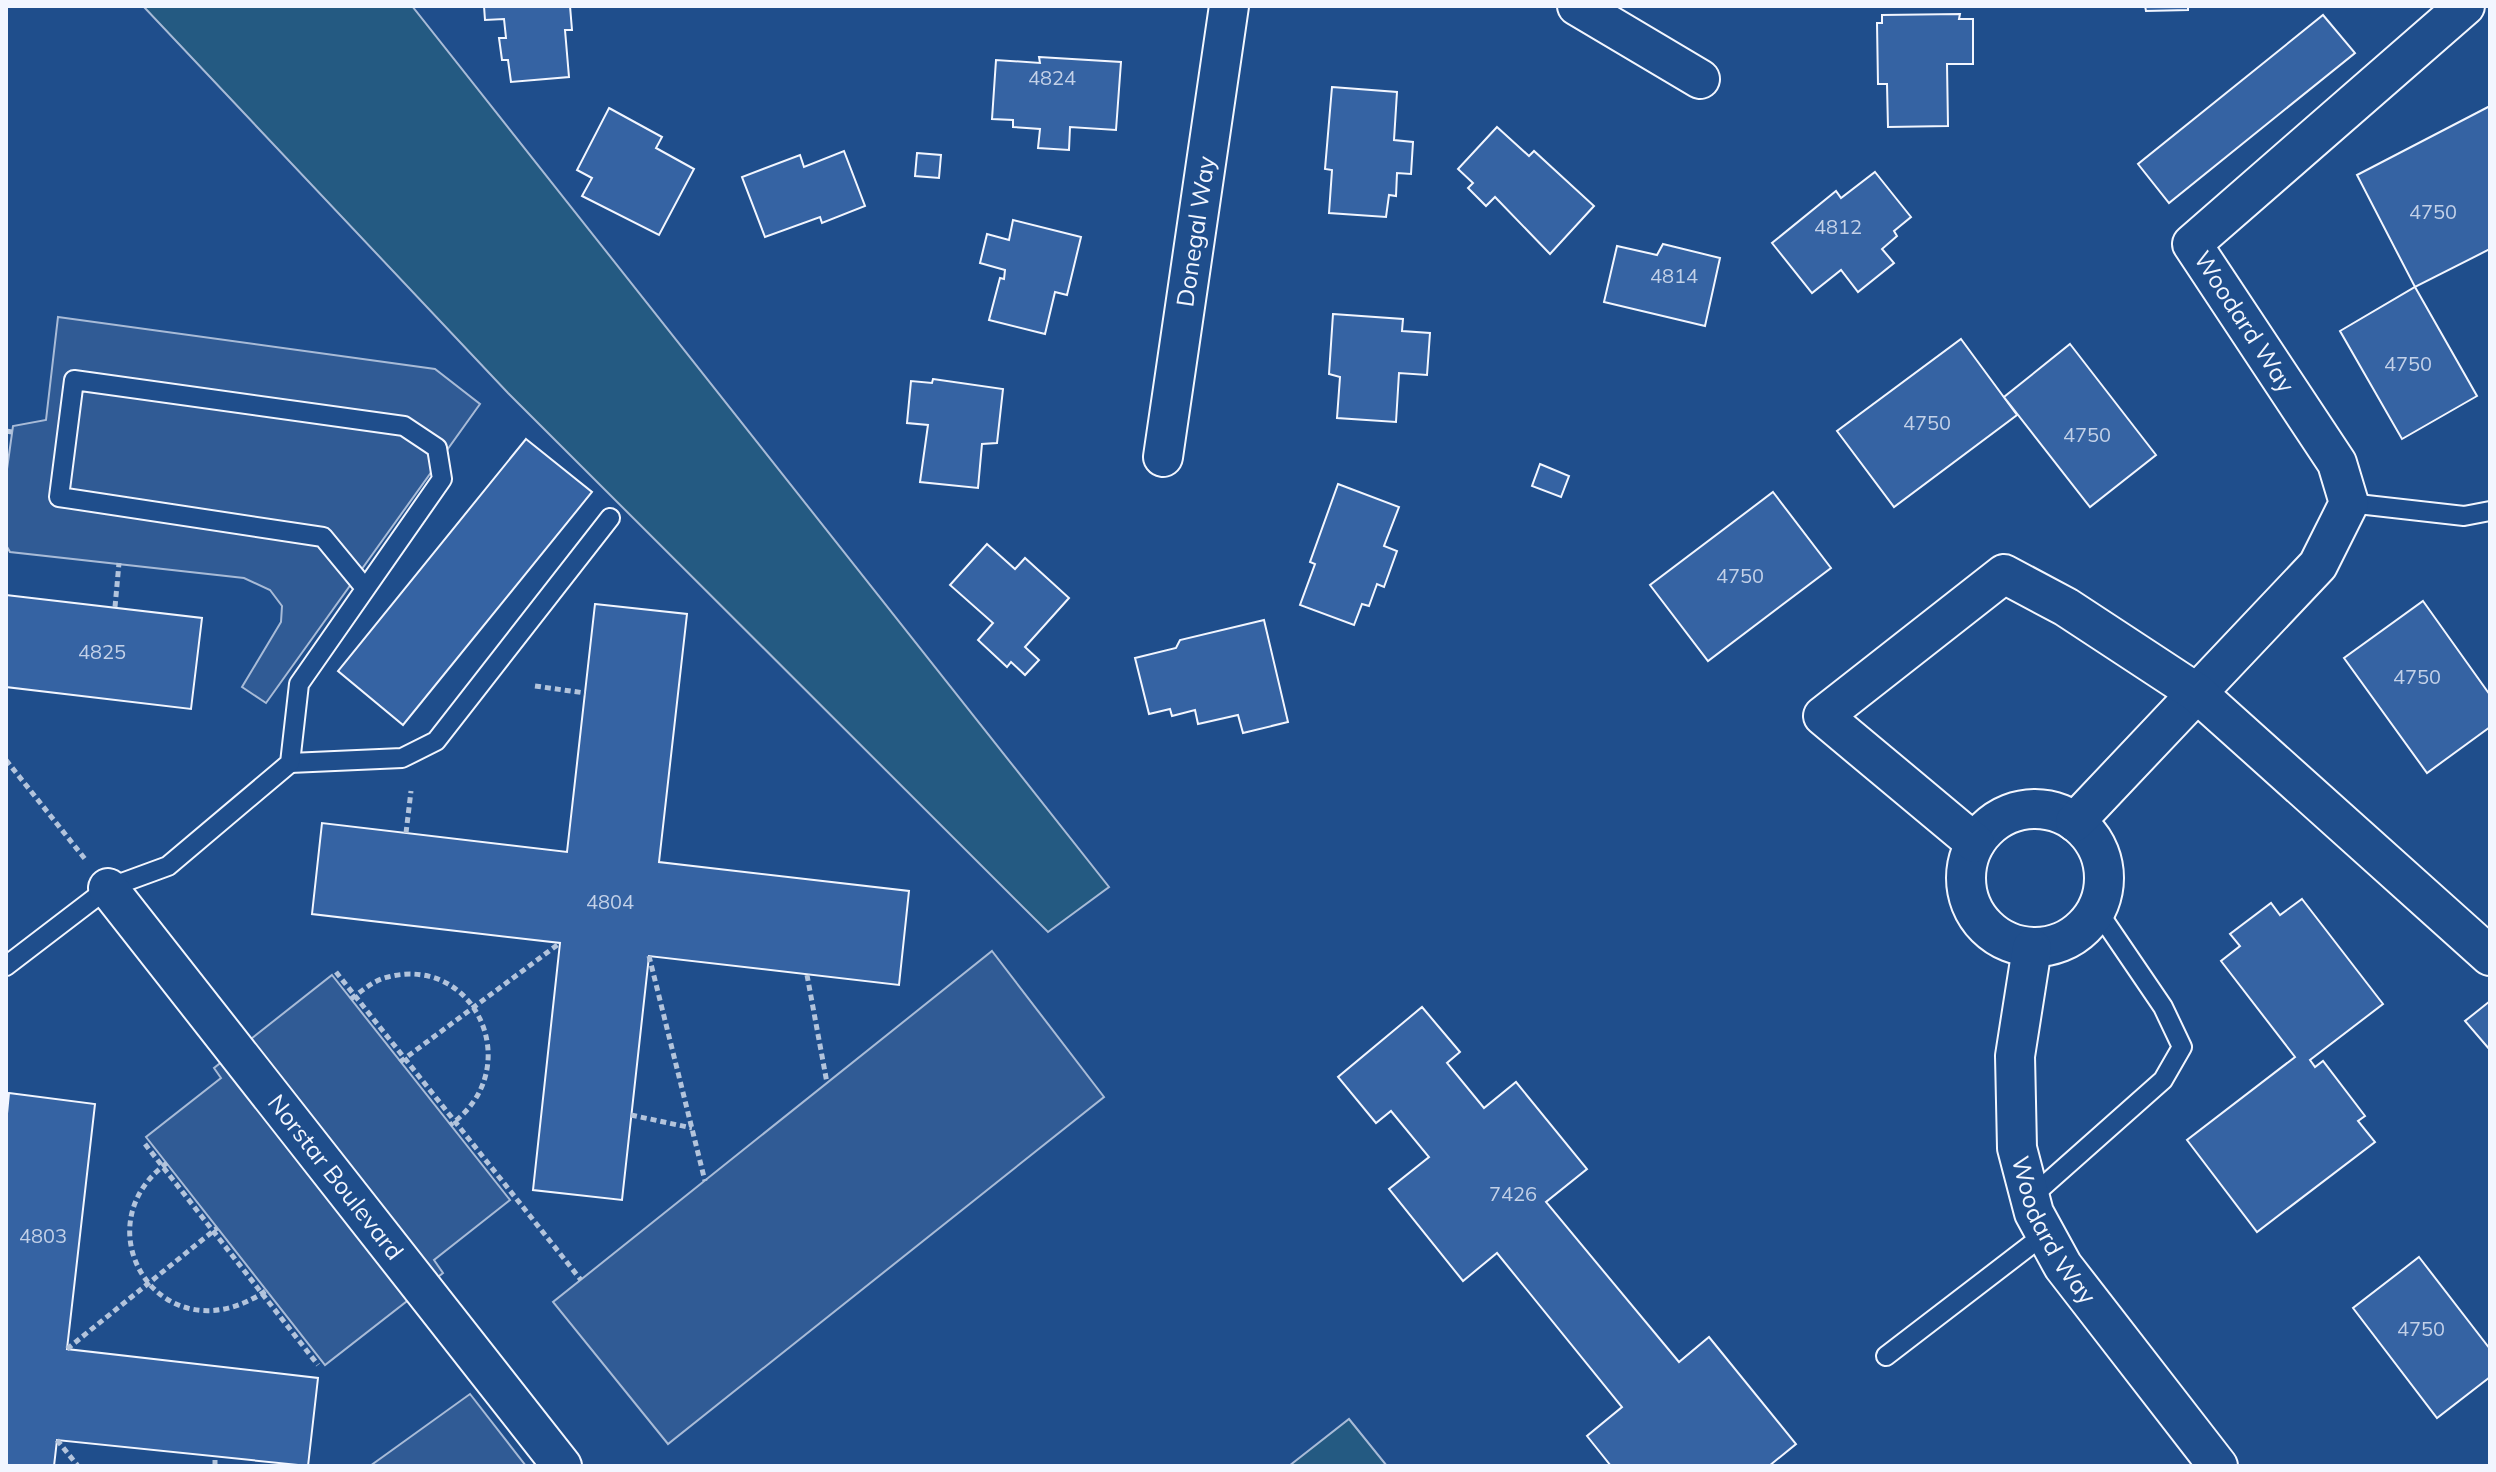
<svg xmlns="http://www.w3.org/2000/svg" width="2496" height="1472" viewBox="0 0 2496 1472" font-family="Mulish,sans-serif">
<style>
.green{fill:#245a82;stroke:#a8bbd7;stroke-width:2}
.parking{fill:#305b95;stroke:#a8bbd7;stroke-width:2}
.building{fill:#3563a3;stroke:#f2f6ff;stroke-width:2}
.lines{fill:none;stroke-linecap:round;stroke-linejoin:round}
.lane-casing{stroke:#f2f6ff;stroke-width:22}
.street-casing{stroke:#f2f6ff;stroke-width:42}
.path{stroke:#b3c4dc;stroke-width:5;stroke-dasharray:6 4;stroke-linecap:butt}
.lane{stroke:#1f4e8c;stroke-width:18}
.street{stroke:#1f4e8c;stroke-width:38}
.labels{text-anchor:middle;stroke-width:6;stroke-linejoin:round;paint-order:stroke}
.number-label{font-size:20px;fill:#c3d1e8}
.street-label{font-size:24px;fill:#f2f6ff;stroke:#1f4e8c}
</style>
<rect width="100%" height="100%" fill="#1f4e8c"/>
<!-- green -->
<g class="green">
<polygon points="143,6 412,6 1109,887 1048,932 508,393"/>
<polygon points="1349,1419 1387,1466 1289,1466"/>
</g>
<!-- parking -->
<g class="parking">
<polygon points="58,317 435,369 480,404 266,703 242,687 281,622 282,606 270,590 244,578 10,552 6,545 6,476 13,426 46,420"/>
<polygon points="992,951 1104,1097 668,1444 553,1302"/>
<polygon points="332,975 510,1200 434,1260 443,1273 325,1365 146,1137 221,1078 214,1068"/>
<polygon points="470,1394 526,1466 370,1466"/>
</g>
<!-- building -->
<g class="building">
<polygon points="484,6 570,6 572,30 565,30 569,77 511,82 508,60 502,60 499,38 506,38 504,19 485,20"/>
<polygon points="2145,6 2188,6 2188,10 2146,11"/>
<polygon points="1960,14 1959,19 1973,19 1973,64 1947,64 1948,126 1888,127 1887,84 1878,84 1877,23 1882,23 1882,15"/>
<polygon points="2323,15 2355,53 2169,203 2138,164"/>
<polygon points="1039,57 1121,62 1116,130 1070,127 1069,150 1038,148 1040,129 1013,127 1013,120 992,119 996,60 1040,63"/>
<polygon points="1332,87 1397,92 1394,140 1413,142 1411,174 1397,173 1396,196 1389,195 1386,217 1329,213 1332,170 1325,169"/>
<polygon points="2490,106 2490,249 2415,287 2357,175"/>
<polygon points="609,108 662,137 656,148 694,169 659,235 582,196 592,178 577,170"/>
<polygon points="1497,127 1529,156 1534,151 1594,206 1550,254 1495,197 1486,206 1468,188 1473,183 1458,169"/>
<polygon points="844,151 865,206 822,223 820,217 765,237 742,177 800,155 804,167"/>
<polygon points="917,153 941,155 939,178 915,176"/>
<polygon points="1875,172 1911,217 1894,231 1897,236 1882,249 1894,263 1858,292 1841,270 1812,293 1772,243 1836,191 1841,198"/>
<polygon points="1013,220 1081,237 1067,295 1055,292 1045,334 989,320 1000,278 1004,279 1005,270 980,263 987,234 1009,240"/>
<polygon points="1663,244 1720,258 1705,326 1604,302 1617,246 1657,255"/>
<polygon points="2415,287 2477,396 2402,439 2340,331"/>
<polygon points="1333,314 1403,319 1402,331 1430,333 1427,375 1399,373 1396,422 1337,418 1340,377 1329,374"/>
<polygon points="1961,339 2017,415 1894,507 1837,431"/>
<polygon points="2070,344 2156,455 2090,507 2004,397"/>
<polygon points="933,379 1003,389 997,443 982,444 978,488 920,482 928,425 907,423 911,381 932,383"/>
<polygon points="526,439 592,492 403,725 338,671"/>
<polygon points="1540,464 1569,476 1561,497 1532,486"/>
<polygon points="1338,484 1399,507 1384,546 1397,551 1384,587 1377,584 1369,606 1362,604 1354,625 1300,605 1315,564 1310,562"/>
<polygon points="1773,492 1831,568 1708,661 1650,585"/>
<polygon points="987,544 1015,569 1025,558 1069,598 1025,647 1039,660 1025,675 1011,662 1007,667 978,640 993,623 950,585"/>
<polygon points="6,595 202,618 191,709 6,687"/>
<polygon points="2423,601 2490,695 2490,727 2427,773 2344,658"/>
<polygon points="595,604 687,614 659,862 909,891 899,985 649,956 622,1200 533,1190 560,943 312,914 322,823 567,852"/>
<polygon points="1264,620 1288,722 1243,733 1238,715 1198,724 1195,710 1172,716 1170,709 1149,714 1135,658 1176,648 1180,640"/>
<polygon points="2302,899 2383,1004 2310,1060 2315,1067 2323,1061 2365,1116 2358,1121 2375,1142 2257,1232 2187,1140 2295,1057 2221,961 2240,946 2230,934 2271,903 2280,915"/>
<polygon points="2490,1001 2490,1050 2465,1021"/>
<polygon points="1422,1007 1460,1052 1447,1063 1484,1108 1516,1082 1587,1169 1546,1202 1679,1362 1709,1337 1796,1444 1769,1466 1611,1466 1587,1436 1622,1407 1497,1253 1463,1281 1389,1189 1429,1157 1391,1111 1376,1123 1338,1077"/>
<polygon points="9,1093 95,1104 67,1349 318,1378 308,1466 57,1440 54,1466 6,1466 6,1124"/>
<polygon points="2419,1257 2490,1349 2490,1377 2437,1418 2353,1308"/>
</g>
<g class="lines">
<!-- lane casing -->
<g class="lane-casing">
<g id="lane">
<polyline points="2349,503 2464,516 2490,511"/>
<polyline points="290,763 402,758 436,741 610,518"/>
<polyline points="6,966 108,888 168,866 290,763 299,684 442,479 437,448 404,426 74,380 59,497 323,537 365,588"/>
<polyline points="2030,1198 2163,1080 2182,1047 2163,1007 2097,910"/>
<polyline points="1886,1356 2045,1234"/>
</g>
</g>
<!-- street casing -->
<g class="street-casing">
<g id="street">
<polyline points="1577,6 1700,79"/>
<path id="s1" d="M 1163,457 L 1229,6"/>
<circle cx="2035" cy="878" r="69"/>
<polyline points="2075,822 2318,565 2349,503 2337,463 2192,244 2465,6"/>
<polyline points="1975,843 1823,716 2004,574 2066,607 2197,693 2490,956"/>
<path id="s2" d="M 108,888 L 562,1466"/>
<path id="s3" d="M 2032,948 L 2015,1056 L 2017,1148 L 2034,1213 L 2063,1266 L 2218,1466"/>
</g>
</g>
<!-- path -->
<g class="path">
<polyline points="6,431 12,432"/>
<polyline points="115,607 119,563"/>
<polyline points="535,686 585,693"/>
<polyline points="6,760 85,859"/>
<polyline points="406,833 411,791"/>
<polyline points="649,956 705,1181"/>
<polyline points="336,972 581,1280"/>
<polyline points="807,975 827,1083"/>
<path d="M 351,999 C 363,990 374,980 388,977 C 476,954 528,1070 450,1125"/>
<polyline points="400,1062 560,943"/>
<polyline points="631,1115 692,1128"/>
<polyline points="145,1144 318,1365"/>
<path d="M 167,1163 C 78,1228 163,1362 267,1290"/>
<polyline points="67,1349 217,1228"/>
<polyline points="57,1440 78,1466"/>
<polyline points="215,1466 215,1458"/>
</g>
<!-- lane -->
<use href="#lane" class="lane"/>
<!-- street -->
<use href="#street" class="street"/>
</g>
<g class="labels">
<!-- number labels -->
<g class="number-label">
<text x="1052" y="85">4824</text>
<text x="2433" y="219">4750</text>
<text x="1838" y="234">4812</text>
<text x="1674" y="283">4814</text>
<text x="2408" y="371">4750</text>
<text x="1927" y="430">4750</text>
<text x="2087" y="442">4750</text>
<text x="1740" y="583">4750</text>
<text x="102" y="659">4825</text>
<text x="2417" y="684">4750</text>
<text x="610" y="909">4804</text>
<text x="1513" y="1201">7426</text>
<text x="43" y="1243">4803</text>
<text x="2421" y="1336">4750</text>
</g>
<!-- street labels -->
<g class="street-label">
<text dy="8" stroke="none"><textPath href="#s1" startOffset="228">Donegal Way</textPath></text>
<text transform="translate(2244 322) rotate(57)" y="8">Woodard Way</text>
<text dy="8" stroke="none"><textPath href="#s2" startOffset="368">Norstar Boulevard</textPath></text>
<text dy="8" stroke="none"><textPath href="#s3" startOffset="292">Woodard Way</textPath></text>
</g>
</g>
<!-- border -->
<rect width="2496" height="1472" fill="none" stroke="#f2f6ff" stroke-width="16"/>
</svg>
